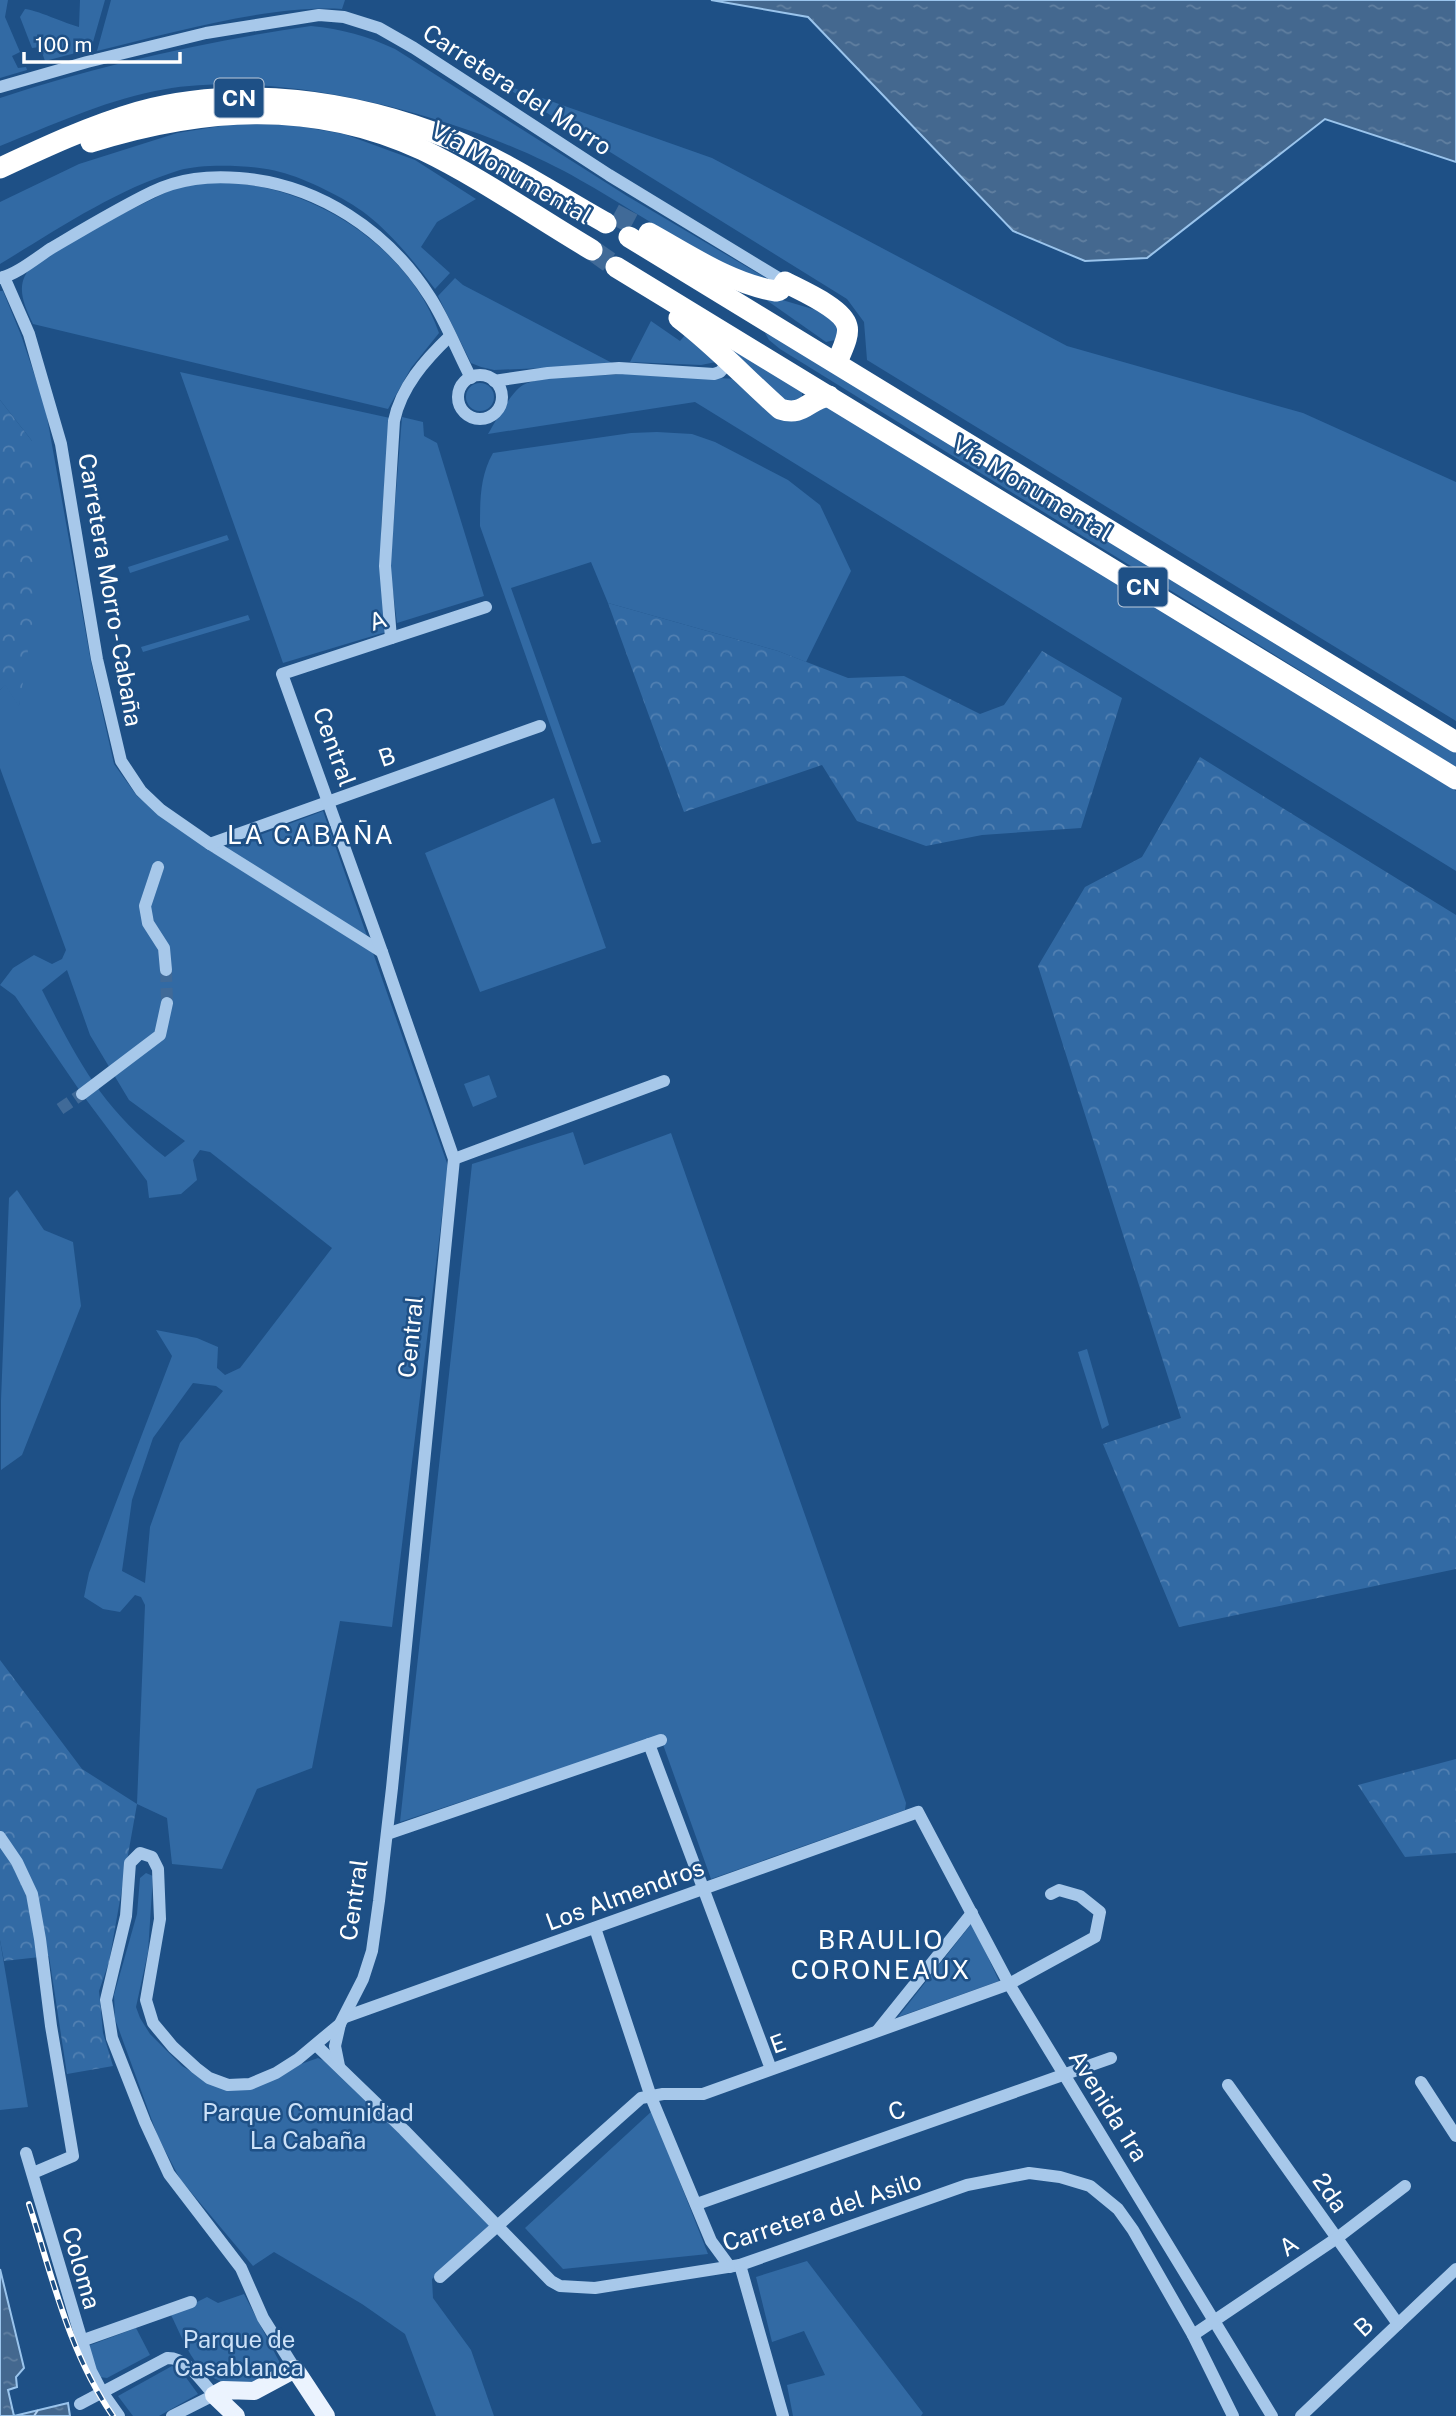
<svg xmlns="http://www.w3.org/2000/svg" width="1456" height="2416" viewBox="0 0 1456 2416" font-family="'Public Sans',sans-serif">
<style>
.green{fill:#326aa4;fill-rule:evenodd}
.forest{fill:url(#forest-crowns)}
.water{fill:url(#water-ripples);stroke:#9ac4ec;stroke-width:2}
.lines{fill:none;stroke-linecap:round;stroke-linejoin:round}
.ferry{stroke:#b3d2f2;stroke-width:2;stroke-dasharray:9 7;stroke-linecap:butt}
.minor-tunnel{stroke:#406a98;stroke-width:12;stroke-dasharray:12 6;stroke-linecap:butt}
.highway-tunnel{stroke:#406a98;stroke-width:21;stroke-dasharray:21 10;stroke-linecap:butt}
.minor{stroke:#a7c8ea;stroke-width:12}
.major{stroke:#ebf3fe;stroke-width:18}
.highway{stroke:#fff;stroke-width:21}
.rail-casing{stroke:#fff;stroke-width:6}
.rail{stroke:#1e5086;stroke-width:3.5;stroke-dasharray:10;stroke-linecap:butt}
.labels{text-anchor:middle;stroke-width:5;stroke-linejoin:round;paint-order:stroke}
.shield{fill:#1e5086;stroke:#bccadb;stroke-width:2}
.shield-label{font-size:23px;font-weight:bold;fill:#fff}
.street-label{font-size:24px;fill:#fff;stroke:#1e5086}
.park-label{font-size:24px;fill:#cce1f8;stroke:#1e5086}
.neighbourhood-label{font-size:26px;letter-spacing:2px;fill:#fff;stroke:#1e5086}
</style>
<defs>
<pattern id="forest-crowns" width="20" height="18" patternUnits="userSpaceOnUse" patternTransform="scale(1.75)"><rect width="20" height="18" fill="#326aa4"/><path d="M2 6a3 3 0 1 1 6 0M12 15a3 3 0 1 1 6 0" fill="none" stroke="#5180b2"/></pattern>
<pattern id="water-ripples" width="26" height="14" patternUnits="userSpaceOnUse" patternTransform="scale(1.75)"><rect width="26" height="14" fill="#44688f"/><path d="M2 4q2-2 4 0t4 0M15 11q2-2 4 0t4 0" fill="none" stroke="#607fa0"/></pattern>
</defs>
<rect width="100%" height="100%" fill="#1e5086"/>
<!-- green -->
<g class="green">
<polygon points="0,0 8,0 5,17 20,52 12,56 18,68 26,67 27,70 0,78"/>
<path d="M 80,0 L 105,0 L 91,49 L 45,61 L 40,47 L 32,48 L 20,17 L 25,9 C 34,9 67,24 79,27 Z"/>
<path d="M 111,0 L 345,0 L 342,9 C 268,5 171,33 97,51 Z"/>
<path d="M 311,26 C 342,29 367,36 395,49 L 627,196 L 776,284 C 763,280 748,277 735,272 C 721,266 707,256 694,248 C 655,226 618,201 580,180 C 473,118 277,65 155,91 C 101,102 50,126 0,146 L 0,98 C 100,65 207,41 311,26 Z"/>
<polygon points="497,82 712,158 1067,346 1303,413 1456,482 1456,721 867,360 864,322 847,299"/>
<path d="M 233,124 L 292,125 L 344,134 L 415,160 L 476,199 L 437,222 L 421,247 L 450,273 L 435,289 C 414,262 393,235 366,214 C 347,199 305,178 280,172 C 256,165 204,163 180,170 C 115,190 58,229 0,264 L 0,202 L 79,164 L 177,133 Z"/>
<path d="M 208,182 C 223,183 240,183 256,186 C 334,200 413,257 439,333 L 411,368 L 388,409 L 33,324 C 22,301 14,282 35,263 L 118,216 L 173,189 Z"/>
<polygon points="455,278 463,285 616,365 494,370 481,367 471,363 438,296"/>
<path d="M 0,291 L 3,291 L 21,335 L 45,406 L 91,662 L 114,764 L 137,796 L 213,853 L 323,811 L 448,1166 L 392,1627 L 340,1621 L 312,1768 L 257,1789 L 222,1869 L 172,1864 L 167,1818 L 137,1804 L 145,1605 L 141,1597 L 135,1595 L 120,1612 L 103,1609 L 84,1597 L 89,1573 L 172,1356 L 156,1330 L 197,1338 L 218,1347 L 217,1368 L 225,1375 L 240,1368 L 332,1248 L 210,1152 L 200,1150 L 193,1160 L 197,1180 L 181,1194 L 149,1198 L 147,1181 L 82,1094 L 15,996 L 0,985 L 13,968 L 34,955 L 52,964 L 62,959 L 66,950 L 0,768 L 0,690 L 5,684 L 19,706 L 32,441 L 0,400 ZM 67,970 L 90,1035 L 129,1100 L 185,1141 L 165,1157 C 102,1108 77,1060 42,990 ZM 193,1383 L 216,1386 L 223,1391 L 180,1443 L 150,1527 L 145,1583 L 122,1571 L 132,1500 L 153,1438 Z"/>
<polygon points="755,292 816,310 842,325 835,340 826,342"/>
<polygon points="651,321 680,341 686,334 716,362 701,365 630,362"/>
<polygon points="765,333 797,347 1456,752 1456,767 780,349 769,340"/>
<polygon points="719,343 802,388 802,396 795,406 785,405"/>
<polygon points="180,372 390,418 381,527 381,577 386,632 283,663"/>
<path d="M 625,374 L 739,379 L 781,414 L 823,404 L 1053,542 L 1456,791 L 1456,871 L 695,402 L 488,434 C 496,421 510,393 523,385 C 540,375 602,376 625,374 Z"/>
<circle cx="480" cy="397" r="14"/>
<polygon points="402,417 423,422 424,436 437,443 484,596 397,623 390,568"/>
<path d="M 657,432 L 692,434 L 715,442 L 788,480 L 820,505 L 851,571 L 806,662 L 778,651 L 608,603 L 591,562 L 511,588 L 601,842 L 592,844 L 480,526 C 480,500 480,476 493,453 L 631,433 Z"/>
<polygon points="227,535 229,540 130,573 128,567"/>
<polygon points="248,615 250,620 143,652 141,647"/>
<polygon points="554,798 606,948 480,992 425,853"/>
<polygon points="489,1075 497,1097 473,1107 464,1084"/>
<polygon points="573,1132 584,1165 671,1133 906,1803 905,1810 711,1879 660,1736 400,1822 472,1164"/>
<polygon points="17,1190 44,1230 73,1242 81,1306 22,1455 1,1470 1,1400 9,1198"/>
<polygon points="1087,1349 1109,1425 1102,1429 1078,1352"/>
<polygon points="146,1873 153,1876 148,1952 136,2007 140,2018 150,2034 182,2066 210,2083 231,2089 318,2058 331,2064 490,2225 432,2279 433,2298 471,2350 494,2416 436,2416 405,2334 362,2304 274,2252 253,2266 180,2179 158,2137 115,2019 114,1995 137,1914 140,1878"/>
<polygon points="972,1923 999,1981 898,2017"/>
<polygon points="0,1940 28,2107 0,2110"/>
<polygon points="652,2111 708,2254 563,2269 525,2228"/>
<polygon points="807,2261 923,2413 921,2416 793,2416 787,2385 825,2375 804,2331 772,2342 756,2277"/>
<path d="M 244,2294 L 280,2363 L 279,2371 C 263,2381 257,2382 239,2383 C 198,2386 186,2345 171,2315 L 207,2297 L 218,2303 Z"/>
<polygon points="136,2328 150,2355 107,2378 99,2377 88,2346"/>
<polygon points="172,2366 182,2372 198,2394 159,2416 133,2416 118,2396"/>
</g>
<!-- forest -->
<g class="forest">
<polygon points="0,400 32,441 36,600 19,707 5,685 0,690"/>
<polygon points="608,603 778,651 848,678 904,676 980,714 1004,705 1042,651 1122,698 1081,828 982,835 926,846 857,821 822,765 684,812"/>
<polygon points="1200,757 1456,915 1456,1569 1179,1627 1103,1444 1181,1418 1038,966 1085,887 1142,857"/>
<polygon points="0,1660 82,1769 137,1804 109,1962 99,1991 103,2033 113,2066 67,2074 49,1956 4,1961 0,1940"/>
<polygon points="1456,1759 1456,1853 1405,1857 1358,1785"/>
</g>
<!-- water -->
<g class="water">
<polygon points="711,0 1456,0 1456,162 1325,119 1147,258 1085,261 1013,231 808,17"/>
<polygon points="0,2269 24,2368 16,2377 17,2387 8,2390 14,2416 68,2403 70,2416 0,2416"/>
</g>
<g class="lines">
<!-- ferry -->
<polyline class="ferry" points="34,2416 38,2410"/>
<!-- minor-tunnel -->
<g class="minor-tunnel">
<polyline points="166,970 167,1003"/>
<polyline points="60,1109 82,1094"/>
</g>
<!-- highway-tunnel -->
<g class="highway-tunnel">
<polyline points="614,214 635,225"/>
<polyline points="592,250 616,267"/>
</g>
<!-- minor -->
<g class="minor">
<polyline points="0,87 87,62 206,33 319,15 344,17 379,28 414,48 609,175 785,282"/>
<polyline points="4,277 29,334 61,444 97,659 121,761 141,791 161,810 210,844 382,952"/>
<path d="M 0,278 C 17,274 35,259 50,249 C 84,229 117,209 152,192 C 181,178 208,176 239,178 C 318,184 388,231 430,297 C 446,322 457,351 471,378"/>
<circle cx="480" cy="397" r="22"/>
<polyline points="494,381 548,373 619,368 714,374 720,372 728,363"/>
<path d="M 391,638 L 385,566 L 394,421 C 401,387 425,360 450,336"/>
<polyline points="210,844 540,726"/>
<polyline points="158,867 145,906 148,923 164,948 166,970"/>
<polyline points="82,1094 160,1035 167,1003"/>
<polyline points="454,1159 664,1081"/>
<polyline points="649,1744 771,2069"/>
<polyline points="387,1834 661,1740"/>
<polyline points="0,1837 17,1862 32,1894 40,1939 51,2026 73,2156 33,2173"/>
<polyline points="595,1928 651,2097 711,2241 730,2267"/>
<polyline points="345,2017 918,1812 1009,1984 1272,2416"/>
<polyline points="878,2030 972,1913"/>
<polyline points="316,2045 404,2130 551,2281 560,2286 595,2288 740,2265 967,2185 1029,2173 1060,2177 1090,2186 1118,2209 1133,2230 1193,2335 1233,2416"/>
<polyline points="339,2066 335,2046 340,2024"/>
<polyline points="1421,2082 1456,2136"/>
<polyline points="1228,2085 1398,2324"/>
<polyline points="26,2153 91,2371 102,2392 119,2416"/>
<polyline points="697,2204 1111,2058"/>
<polyline points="740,2265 783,2416"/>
<polyline points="440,2277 641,2098 663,2094 703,2094 1009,1984 1095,1937 1100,1912 1080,1896 1059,1890 1051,1894"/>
<polyline points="1193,2335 1337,2238 1405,2186"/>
<polyline points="81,2341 191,2302"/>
<polyline points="295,2369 263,2318 241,2268 169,2174 145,2122 112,2038 106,2000 126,1916 130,1863 140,1853 152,1857 158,1869 160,1919 146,2000 153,2023 173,2047 196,2068 209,2078 228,2085 250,2084 276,2073 298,2059 340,2024 363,1979 372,1951 379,1901 392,1788 454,1159 382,952 282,674 486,607"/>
<path d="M 80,2404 L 167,2358 C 187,2357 201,2381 214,2395 L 172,2416"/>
<polyline points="1301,2416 1456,2269"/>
</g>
<!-- major -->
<polyline class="major" points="236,2416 214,2395 223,2390 254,2391 295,2369 326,2416"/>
<!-- highway -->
<g class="highway">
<path d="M 91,142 C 203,107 313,99 423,150 C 481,178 536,217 592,250"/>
<path d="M 0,168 C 45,147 90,126 138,112 C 241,84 354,100 451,139 C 505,161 556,195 606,223"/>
<path d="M 649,233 C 689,255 731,284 776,291 L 780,290 L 785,282 C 800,290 843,308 847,326 C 850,337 840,353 837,363"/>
<polyline points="629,237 1456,742"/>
<polyline points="616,267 1456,779"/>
<path d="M 679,318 C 715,345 746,379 780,409 C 804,417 808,399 829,396"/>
</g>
<!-- rail casing -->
<g class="rail-casing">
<path id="rail" d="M 29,2204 C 52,2276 69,2353 113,2416"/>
</g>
<!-- rail -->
<use href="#rail" class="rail"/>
</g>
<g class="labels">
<!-- shield labels -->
<g class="shield">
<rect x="214.5" y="78.5" width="49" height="39" rx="5"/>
<rect x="1118.5" y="567.5" width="49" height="39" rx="5"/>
</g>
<g class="shield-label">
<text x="239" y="106">CN</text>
<text x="1143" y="595">CN</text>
</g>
<!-- street labels -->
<g class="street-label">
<text transform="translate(517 90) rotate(33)" y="8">Carretera del Morro</text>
<text transform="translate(511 173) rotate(30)" y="8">Vía Monumental</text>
<text transform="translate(1032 489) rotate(31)" y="8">Vía Monumental</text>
<text transform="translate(110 590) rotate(80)" y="8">Carretera Morro - Cabaña</text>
<text transform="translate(378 621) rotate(-18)" y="8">A</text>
<text transform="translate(334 747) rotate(70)" y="8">Central</text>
<text transform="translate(387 757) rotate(-19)" y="8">B</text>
<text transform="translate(411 1337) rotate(-84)" y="8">Central</text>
<text transform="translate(625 1895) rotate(-20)" y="8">Los Almendros</text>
<text transform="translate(354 1900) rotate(-82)" y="8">Central</text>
<text transform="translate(778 2044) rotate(-20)" y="8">E</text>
<text transform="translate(1108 2106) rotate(58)" y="8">Avenida 1ra</text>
<text transform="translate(897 2111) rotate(-19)" y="8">C</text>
<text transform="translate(1330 2193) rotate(55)" y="8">2da</text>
<text transform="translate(822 2212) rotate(-18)" y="8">Carretera del Asilo</text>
<text transform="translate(1289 2246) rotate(-35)" y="8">A</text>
<text transform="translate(81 2268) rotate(74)" y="8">Coloma</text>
<text transform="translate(1364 2327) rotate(-43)" y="8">B</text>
</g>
<!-- park labels -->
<g class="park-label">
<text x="308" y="2121">Parque Comunidad<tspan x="308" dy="28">La Cabaña</tspan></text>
<text x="239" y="2348">Parque de<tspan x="239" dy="28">Casablanca</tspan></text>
</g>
<!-- neighbourhood labels -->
<g class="neighbourhood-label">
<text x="311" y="844">LA CABAÑA</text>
<text x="881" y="1949">BRAULIO<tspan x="881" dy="30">CORONEAUX</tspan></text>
</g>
</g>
<!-- scale -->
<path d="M24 52v10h156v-10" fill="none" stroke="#ffffff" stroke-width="3.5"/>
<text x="35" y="52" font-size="21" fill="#ffffff" stroke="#1e5086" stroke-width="5" paint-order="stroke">100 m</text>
</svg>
